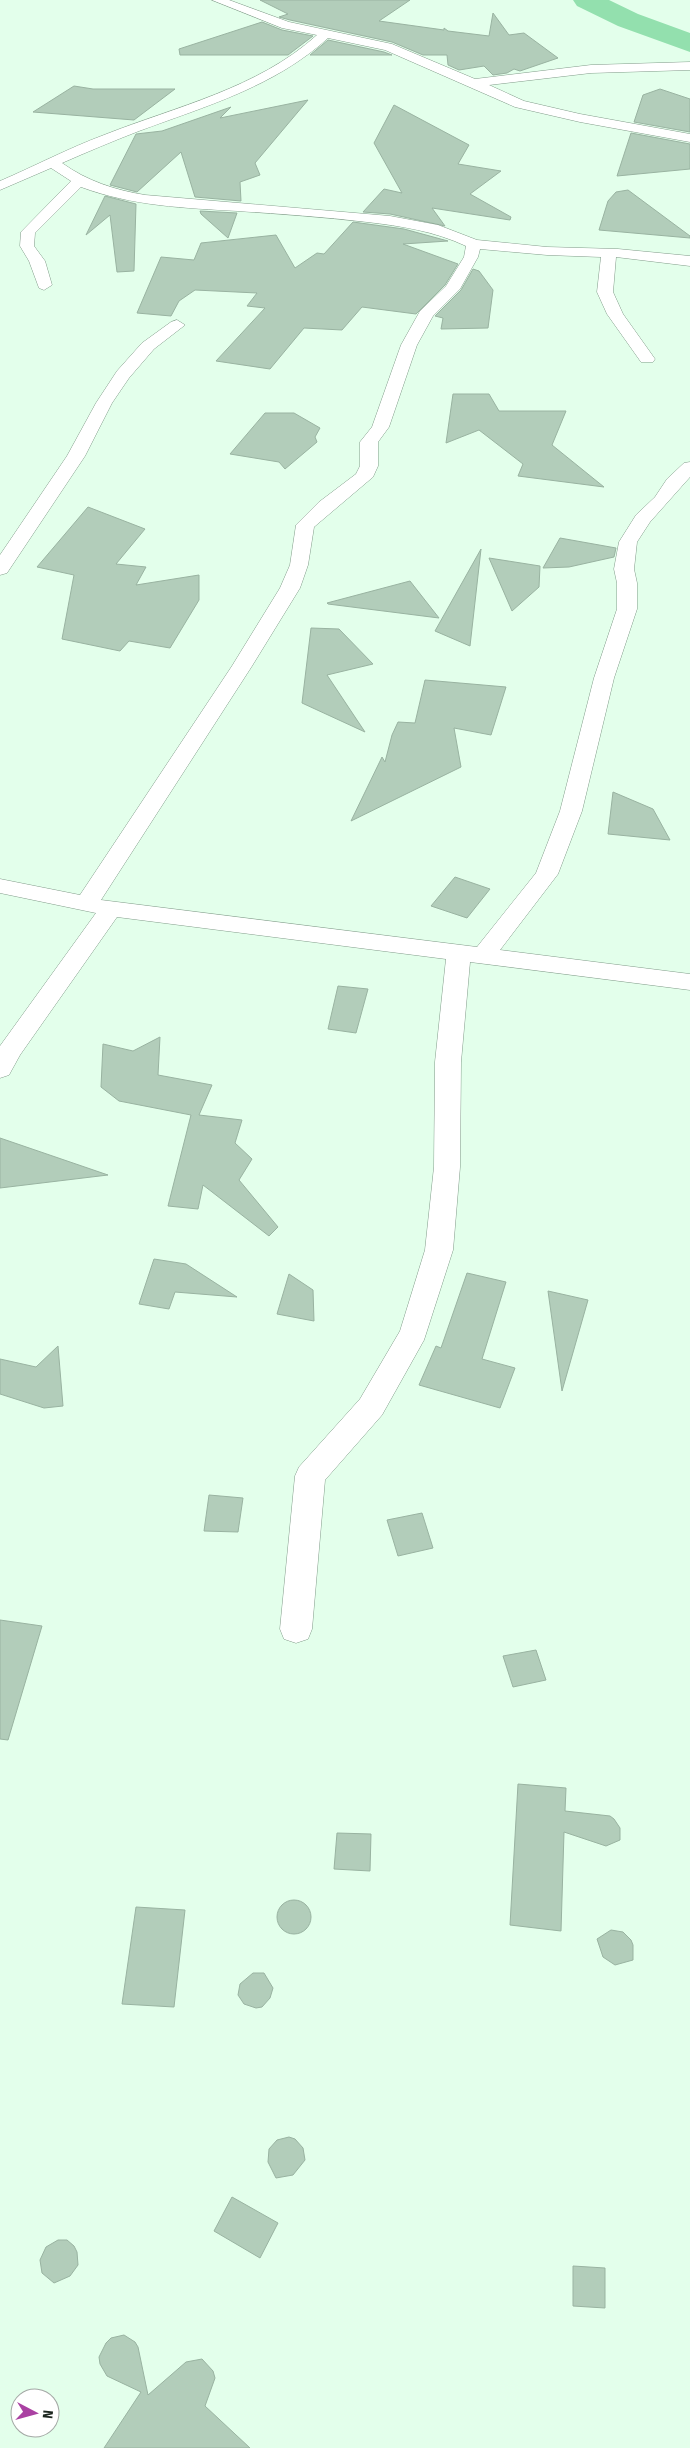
<svg xmlns="http://www.w3.org/2000/svg" width="690" height="2448" viewBox="0 0 690 2448" font-family="'Fira Sans Condensed',sans-serif">
<style>
.lines{fill:none;stroke-linecap:round;stroke-linejoin:round}
.river{fill:#93e0ae;fill-rule:evenodd}
.building{fill:#b2cdba;stroke:#99b3a1}
.street-casing{stroke:#829c8a;stroke-width:1}
.street{fill:#fff;fill-rule:evenodd}
</style>
<rect width="100%" height="100%" fill="#e3ffeb"/>
<g class="lines">
<!-- river -->
<polygon class="river" points="573,0 609,0 638,14 690,33 690,52 618,26 577,6"/>
</g>
<!-- building -->
<g class="building">
<polygon points="260,0 410,0 379,21 444,30 444,28 448,31 489,36 493,13 509,35 524,33 558,58 520,71 514,69 507,73 493,75 484,66 459,70 448,65 447,55 423,55 392,42 290,20 279,17 288,14"/>
<polygon points="262,22 282,30 313,36 288,55 180,55 179,49"/>
<polygon points="328,40 384,52 392,55 310,55"/>
<polygon points="74,86 93,89 175,89 134,120 33,112"/>
<polygon points="660,89 690,99 690,132 634,122 643,95"/>
<polygon points="308,100 255,163 260,175 240,182 241,201 195,197 181,152 137,192 110,185 136,134 162,131 231,107 220,118"/>
<polygon points="394,105 469,145 458,164 501,171 470,194 511,217 510,220 432,208 445,226 390,214 363,212 384,189 402,193 374,143"/>
<polygon points="631,133 690,144 690,169 617,176"/>
<polygon points="628,190 690,236 690,238 599,230 608,201 616,192"/>
<polygon points="105,196 136,204 134,271 117,272 110,215 86,235"/>
<polygon points="200,211 237,213 228,238 201,214"/>
<polygon points="353,222 404,229 448,241 403,244 458,264 445,285 416,314 362,307 342,330 304,328 270,369 216,361 265,308 247,306 257,293 195,290 179,301 171,316 137,313 161,257 194,260 201,243 276,235 295,268 317,253 324,254"/>
<polygon points="473,269 479,271 493,290 488,328 441,329 443,318 435,316 461,290"/>
<polygon points="453,394 489,394 499,411 566,411 552,445 604,487 518,476 523,464 479,430 446,443"/>
<polygon points="265,413 294,413 320,428 315,437 317,442 285,469 279,462 230,454"/>
<polygon points="88,507 145,529 116,564 146,567 136,585 199,575 199,600 170,648 129,641 120,651 62,639 74,575 37,567"/>
<polygon points="560,538 616,548 614,557 569,567 543,568"/>
<polygon points="481,549 470,646 435,631"/>
<polygon points="489,558 540,566 539,587 512,611"/>
<polygon points="410,581 439,618 328,604 327,603"/>
<polygon points="311,628 339,629 373,664 327,675 365,732 302,703"/>
<polygon points="425,680 506,687 491,735 454,728 461,767 351,821 382,757 385,762 392,735 398,722 415,723"/>
<polygon points="613,792 653,809 670,840 608,834"/>
<polygon points="455,877 490,889 467,918 431,906"/>
<polygon points="338,986 368,989 356,1033 328,1029"/>
<polygon points="160,1037 158,1075 212,1085 199,1115 242,1120 235,1143 252,1159 239,1180 278,1227 269,1236 203,1185 198,1209 168,1206 191,1115 119,1101 101,1087 103,1044 133,1051"/>
<polygon points="0,1138 108,1175 0,1188"/>
<polygon points="154,1259 186,1264 237,1297 175,1292 169,1309 139,1304"/>
<polygon points="467,1273 506,1282 482,1359 515,1368 500,1408 419,1385 436,1346 441,1348"/>
<polygon points="289,1274 313,1290 314,1321 277,1314"/>
<polygon points="548,1291 588,1300 562,1391"/>
<polygon points="58,1346 63,1406 44,1408 0,1394 0,1359 36,1367"/>
<polygon points="209,1495 243,1498 238,1532 204,1531"/>
<polygon points="422,1513 433,1548 398,1556 387,1520"/>
<polygon points="0,1620 42,1626 8,1740 0,1739"/>
<polygon points="536,1650 546,1680 513,1687 503,1656"/>
<polygon points="518,1784 566,1788 565,1811 610,1816 614,1819 620,1828 620,1840 606,1846 564,1832 561,1931 510,1925"/>
<polygon points="337,1833 371,1834 370,1871 334,1869"/>
<circle cx="294" cy="1917" r="17"/>
<polygon points="136,1907 185,1910 174,2007 122,2004"/>
<polygon points="611,1930 623,1932 631,1940 633,1945 633,1960 615,1965 603,1957 597,1939"/>
<polygon points="253,1973 264,1973 273,1988 270,1998 262,2007 256,2008 244,2004 238,1995 240,1984"/>
<polygon points="289,2137 295,2139 303,2148 305,2160 293,2175 276,2178 268,2162 269,2149 277,2140"/>
<polygon points="232,2197 278,2223 260,2258 214,2231"/>
<polygon points="58,2240 67,2240 74,2246 77,2252 78,2265 70,2276 54,2283 42,2273 40,2260 46,2247"/>
<polygon points="573,2266 605,2268 605,2308 573,2306"/>
<polygon points="124,2335 135,2342 138,2347 148,2395 186,2362 202,2359 213,2371 215,2378 205,2406 250,2448 104,2448 141,2392 107,2376 100,2364 99,2357 106,2343 111,2338"/>
</g>
<g class="lines">
<!-- street casing -->
<g class="street-casing">
<g id="street">
<path d="M 212,0 L 229,0 L 289,22 L 392,44 L 475,79 L 591,65 L 690,62 L 690,70 L 591,73 L 489,85 L 524,101 L 580,114 L 690,134 L 690,142 L 580,122 L 515,107 L 385,50 L 328,38 C 274,87 206,106 139,131 C 113,141 87,152 62,163 C 87,181 115,190 145,195 L 390,216 L 438,225 L 477,240 L 547,247 L 618,249 L 690,256 L 690,266 L 616,257 L 613,292 L 623,314 L 655,359 L 653,362 L 641,362 L 607,314 L 597,292 L 601,257 L 547,255 L 480,249 L 478,257 L 460,289 L 433,316 L 417,345 L 389,427 L 378,442 L 378,466 L 373,477 L 314,527 L 308,565 L 300,588 L 252,666 L 101,900 L 477,947 L 536,873 L 560,811 L 594,678 L 617,609 L 617,583 L 614,569 L 619,542 L 636,515 L 655,497 L 667,479 L 684,463 L 690,462 L 690,477 L 650,522 L 637,542 L 634,569 L 637,583 L 637,609 L 614,678 L 582,811 L 558,874 L 500,950 L 690,974 L 690,990 L 470,962 L 461,1062 L 460,1167 L 453,1250 L 424,1340 L 382,1415 L 325,1480 L 312,1629 L 308,1639 L 296,1643 L 284,1639 L 280,1629 L 295,1476 L 299,1467 L 360,1399 L 400,1331 L 425,1250 L 434,1167 L 435,1062 L 446,959 L 117,917 L 20,1055 L 9,1075 L 0,1078 L 0,1046 L 96,913 L 0,893 L 0,879 L 80,895 L 232,666 L 280,588 L 290,565 L 296,525 L 319,502 L 356,474 L 360,466 L 360,442 L 372,427 L 401,345 L 420,311 L 446,286 L 464,257 L 466,246 C 434,231 401,226 367,222 C 324,217 281,214 238,211 C 185,208 132,206 81,187 L 35,233 L 34,246 L 45,261 L 52,285 L 44,290 L 39,288 L 29,261 L 20,246 L 21,232 L 71,181 L 51,168 L 0,190 L 0,181 C 35,166 69,148 104,135 C 177,106 257,89 317,35 L 282,28 Z"/>
<polygon points="177,320 185,325 154,349 129,378 112,403 85,456 7,573 0,575 0,555 67,456 96,403 117,371 142,343 171,322"/>
</g>
</g>
<!-- street -->
<use href="#street" class="street"/>
</g>
<!-- north arrow -->
<g transform="translate(35 2413) rotate(96)"><circle r="24" fill="#ffffff" stroke="#a4a8a5"/>
<path d="M0-4L9 19L0 12L-9 19Z" fill="#aa41a2"/>
<text y="-8" font-size="14" font-weight="bold" text-anchor="middle" fill="#1c261f">N</text>
</g>
</svg>
